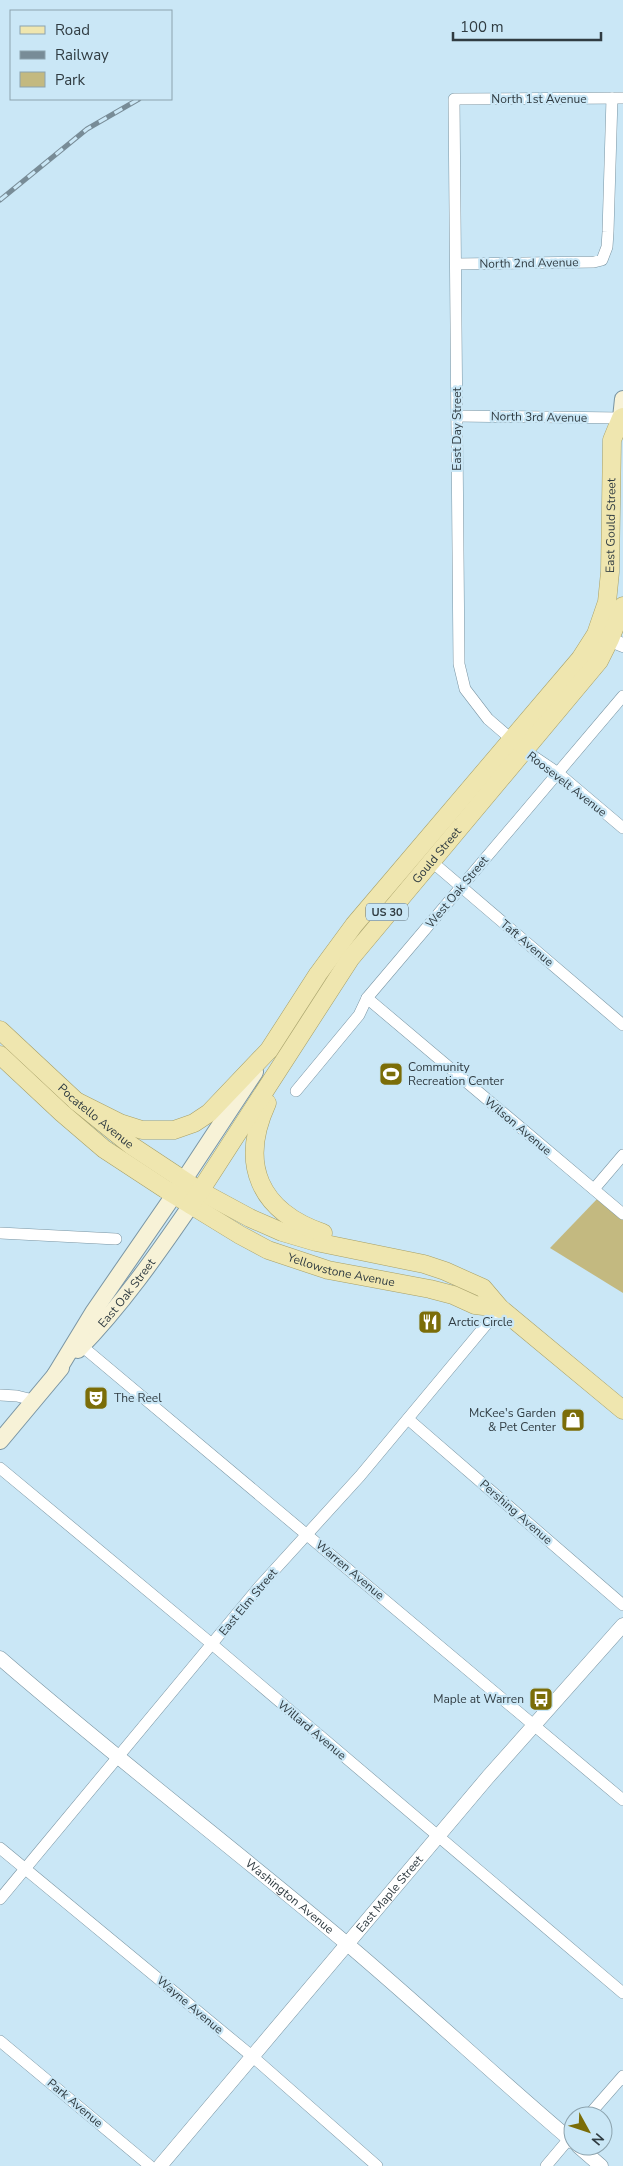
<svg xmlns="http://www.w3.org/2000/svg" width="623" height="2166" viewBox="0 0 623 2166" font-family="'Nunito Sans',sans-serif">
<style>
.green{fill:#c3b980}
.lines{fill:none;stroke-linecap:round;stroke-linejoin:round}
.minor-casing{stroke:#7a95a3;stroke-width:12}
.tertiary-casing{stroke:#7a95a3;stroke-width:15}
.secondary-casing{stroke:#7a95a3;stroke-width:18}
.primary-casing{stroke:#a69f66;stroke-width:19}
.minor{stroke:#fff;stroke-width:11}
.tertiary{stroke:#fff;stroke-width:14}
.secondary{stroke:#f7f2d7;stroke-width:16}
.primary{stroke:#efe6af;stroke-width:18}
.rail-casing{stroke:#788c97;stroke-width:5}
.rail{stroke:#cae7f6;stroke-width:3;stroke-dasharray:9;stroke-linecap:butt}
.labels{text-anchor:middle;stroke-width:4.5;stroke-linejoin:round;paint-order:stroke}
.shield{fill:#cae7f6;stroke:#5e6f78;stroke-width:1}
.shield-label{font-size:11px;font-weight:bold;fill:#303c42}
.street-label{font-size:12px;fill:#303c42;stroke:#cae7f6}
.poi-label{font-size:12px;fill:#303c42;stroke:#cae7f6;text-anchor:start}
</style>
<rect width="100%" height="100%" fill="#cae7f6"/>
<!-- green -->
<polygon class="green" points="598,1198 623,1220 623,1293 550,1248"/>
<g class="lines">
<!-- minor casing -->
<g class="minor-casing">
<g id="minor">
<polyline points="623,98 454,99 459,664 465,689 488,719 524,750 558,773 623,828"/>
<polyline points="456,264 594,262 602,260 607,247 608,232 612,98"/>
<polyline points="457,416 621,418"/>
<polyline points="431,861 623,1025"/>
<polyline points="367,998 623,1214"/>
<polyline points="296,1091 359,1015 367,998 623,696"/>
<polyline points="594,1189 623,1155"/>
<polyline points="0,1233 116,1239"/>
<polyline points="77,1342 623,1800"/>
<polyline points="0,1395 17,1396 33,1400"/>
<polyline points="408,1419 623,1605"/>
<polyline points="0,1468 213,1645 623,1993"/>
<polyline points="0,1848 253,2057 377,2166"/>
<polyline points="0,1899 259,1587 360,1476 500,1308"/>
<polyline points="0,2041 150,2166"/>
<polyline points="588,2116 623,2076"/>
<polyline points="546,2166 573,2134"/>
</g>
</g>
<!-- tertiary casing -->
<g class="tertiary-casing">
<g id="tertiary">
<polyline points="601,636 623,645"/>
<path id="s1" d="M 0,1658 C 113,1756 232,1847 346,1943 C 423,2008 496,2077 573,2142"/>
<polyline points="578,2146 601,2166"/>
<path id="s2" d="M 160,2166 L 488,1777 L 623,1625"/>
</g>
</g>
<!-- secondary casing -->
<g class="secondary-casing">
<g id="secondary">
<polyline points="623,399 621,418 623,426"/>
<path id="s3" d="M 78,1350 C 121,1306 156,1256 191,1205"/>
<polyline points="55,1375 94,1311 174,1195 255,1072"/>
<polyline points="0,1441 61,1368"/>
</g>
</g>
<!-- primary casing -->
<g class="primary-casing">
<g id="primary">
<path id="s4" d="M 0,1030 L 76,1101 L 132,1146 L 200,1191 L 250,1218 L 282,1232 L 316,1242 L 424,1264 L 445,1271 L 483,1288 L 500,1308 L 623,1410"/>
<path id="s5" d="M 0,1055 L 62,1113 L 104,1149 L 165,1189 L 240,1235 L 268,1250 L 328,1270 L 430,1289 L 453,1295 L 475,1305 L 500,1308"/>
<path id="s6" d="M 76,1101 L 120,1123 L 142,1130 L 174,1130 L 194,1123 L 209,1113 L 269,1050 L 318,974 L 354,925 L 580,659 L 596,634 L 607,602 L 610,572 L 612,440 L 621,418 L 623,417"/>
<path d="M 267,1103 C 239,1164 259,1211 323,1233"/>
<path id="s7" d="M 191,1205 L 350,959 L 599,661 L 610,639 L 623,606"/>
</g>
</g>
<!-- minor -->
<use href="#minor" class="minor"/>
<!-- tertiary -->
<use href="#tertiary" class="tertiary"/>
<!-- secondary -->
<use href="#secondary" class="secondary"/>
<!-- primary -->
<use href="#primary" class="primary"/>
<!-- rail casing -->
<g class="rail-casing">
<polyline id="rail" points="0,200 87,129 139,99"/>
</g>
<!-- rail -->
<use href="#rail" class="rail"/>
</g>
<!-- icons -->
<defs>
<g id="stadium-square" transform="scale(1.25)"><rect x="-9" y="-9" width="18" height="18" rx="4" fill="#7b6d08" stroke="#cae7f6"/><path d="M0-5a6.5 5 0 1 0 0 10a6.5 5 0 1 0 0-10ZM-3.5-1.8h7v3.6h-7Z" fill="#fff"/></g>
<g id="restaurant-square" transform="scale(1.25)"><rect x="-9" y="-9" width="18" height="18" rx="4" fill="#7b6d08" stroke="#cae7f6"/><path d="M-5-6h1v4h1v-4h1v4h1v-4h1v5L-1.5 .5V6h-2V.5L-5-1ZM5-6V6H3V1.5H1.5Q1.5-4 5-6Z" fill="#fff"/></g>
<g id="theatre-square" transform="scale(1.25)"><rect x="-9" y="-9" width="18" height="18" rx="4" fill="#7b6d08" stroke="#cae7f6"/><path d="M-5-5.5Q0-4 5-5.5V0Q5 5 0 6Q-5 5-5 0ZM-3.3-2.5H-1v1.5H-3.3ZM1-2.5H3.3v1.5H1ZM-2.8 1Q0 5.5 2.8 1Z" fill="#fff"/></g>
<g id="shop-square" transform="scale(1.25)"><rect x="-9" y="-9" width="18" height="18" rx="4" fill="#7b6d08" stroke="#cae7f6"/><path d="M-5-2.5h2.3a2.7 3.5 0 0 1 5.4 0H5L5.5 6h-11ZM-1.5-2.5h3a1.5 2.3 0 0 0-3 0Z" fill="#fff"/></g>
<g id="bus-square" transform="scale(1.25)"><rect x="-9" y="-9" width="18" height="18" rx="4" fill="#7b6d08" stroke="#cae7f6"/><path d="M-5-6H5V4H4V6H2V4H-2V6H-4V4H-5ZM-3.5-4V0h7V-4ZM-3.5 1.2v1.5H-2V1.2ZM2 1.2v1.5H3.5V1.2Z" fill="#fff"/></g>
</defs>
<g fill-rule="evenodd">
<use href="#stadium-square" x="391" y="1074"/>
<use href="#restaurant-square" x="430" y="1322"/>
<use href="#theatre-square" x="96" y="1398"/>
<use href="#shop-square" x="573" y="1420"/>
<use href="#bus-square" x="541" y="1699"/>
</g>
<g class="labels">
<!-- shield labels -->
<rect class="shield" x="366" y="903.5" width="42" height="17" rx="4"/>
<g class="shield-label">
<text x="387" y="916">US 30</text>
</g>
<!-- street labels -->
<g class="street-label">
<text x="539" y="103">North 1st Avenue</text>
<text transform="translate(529 263) rotate(-1)" y="4">North 2nd Avenue</text>
<text transform="translate(539 417) rotate(1)" y="4">North 3rd Avenue</text>
<text transform="translate(457 429) rotate(-90)" y="4">East Day Street</text>
<text dy="4" stroke="none"><textPath href="#s6" startOffset="871">East Gould Street</textPath></text>
<text transform="translate(567 784) rotate(38)" y="4">Roosevelt Avenue</text>
<text dy="4" stroke="none"><textPath href="#s7" startOffset="428">Gould Street</textPath></text>
<text transform="translate(457 892) rotate(-50)" y="4">West Oak Street</text>
<text transform="translate(527 943) rotate(40)" y="4">Taft Avenue</text>
<text dy="4" stroke="none"><textPath href="#s4" startOffset="129">Pocatello Avenue</textPath></text>
<text transform="translate(518 1126) rotate(40)" y="4">Wilson Avenue</text>
<text dy="4" stroke="none"><textPath href="#s5" startOffset="409">Yellowstone Avenue</textPath></text>
<text dy="4" stroke="none"><textPath href="#s3" startOffset="75">East Oak Street</textPath></text>
<text transform="translate(516 1512) rotate(41)" y="4">Pershing Avenue</text>
<text transform="translate(350 1570) rotate(40)" y="4">Warren Avenue</text>
<text transform="translate(248 1602) rotate(-50)" y="4">East Elm Street</text>
<text transform="translate(312 1730) rotate(40)" y="4">Willard Avenue</text>
<text dy="4" stroke="none"><textPath href="#s2" startOffset="356">East Maple Street</textPath></text>
<text dy="4" stroke="none"><textPath href="#s1" startOffset="375">Washington Avenue</textPath></text>
<text transform="translate(190 2005) rotate(40)" y="4">Wayne Avenue</text>
<text transform="translate(75 2103) rotate(40)" y="4">Park Avenue</text>
</g>
<!-- poi labels -->
<g class="poi-label">
<text x="408" y="1071">Community<tspan x="408" dy="14">Recreation Center</tspan></text>
<text x="448" y="1326">Arctic Circle</text>
<text x="114" y="1402">The Reel</text>
<text x="556" y="1417" text-anchor="end">McKee's Garden<tspan x="556" dy="14">&amp; Pet Center</tspan></text>
<text x="524" y="1703" text-anchor="end">Maple at Warren</text>
</g>
</g>
<!-- legend -->
<rect x="10" y="10" width="162" height="90" fill="#cae7f6" stroke="#8ca3ae"/>
<rect x="20" y="26" width="25" height="8" fill="#efe6af" stroke="#8ca3ae"/>
<text x="55" y="35" font-size="15" fill="#303c42">Road</text>
<rect x="20" y="51" width="25" height="8" fill="#788c97" stroke="#8ca3ae"/>
<text x="55" y="60" font-size="15" fill="#303c42">Railway</text>
<rect x="20" y="72" width="25" height="15" fill="#c3b980" stroke="#8ca3ae"/>
<text x="55" y="85" font-size="15" fill="#303c42">Park</text>
<!-- north arrow -->
<g transform="translate(588 2131) rotate(130)"><circle r="24" fill="#cae7f6" stroke="#8ca3ae"/>
<path d="M0-4L9 19L0 12L-9 19Z" fill="#7b6d08"/>
<text y="-8" font-size="14" font-weight="bold" text-anchor="middle" fill="#303c42">N</text>
</g>
<!-- scale -->
<path d="M453 32v8h148v-8" fill="none" stroke="#303c42" stroke-width="2.5"/>
<text x="460" y="32" font-size="15" fill="#303c42" stroke="#cae7f6" stroke-width="4" paint-order="stroke">100 m</text>
</svg>
